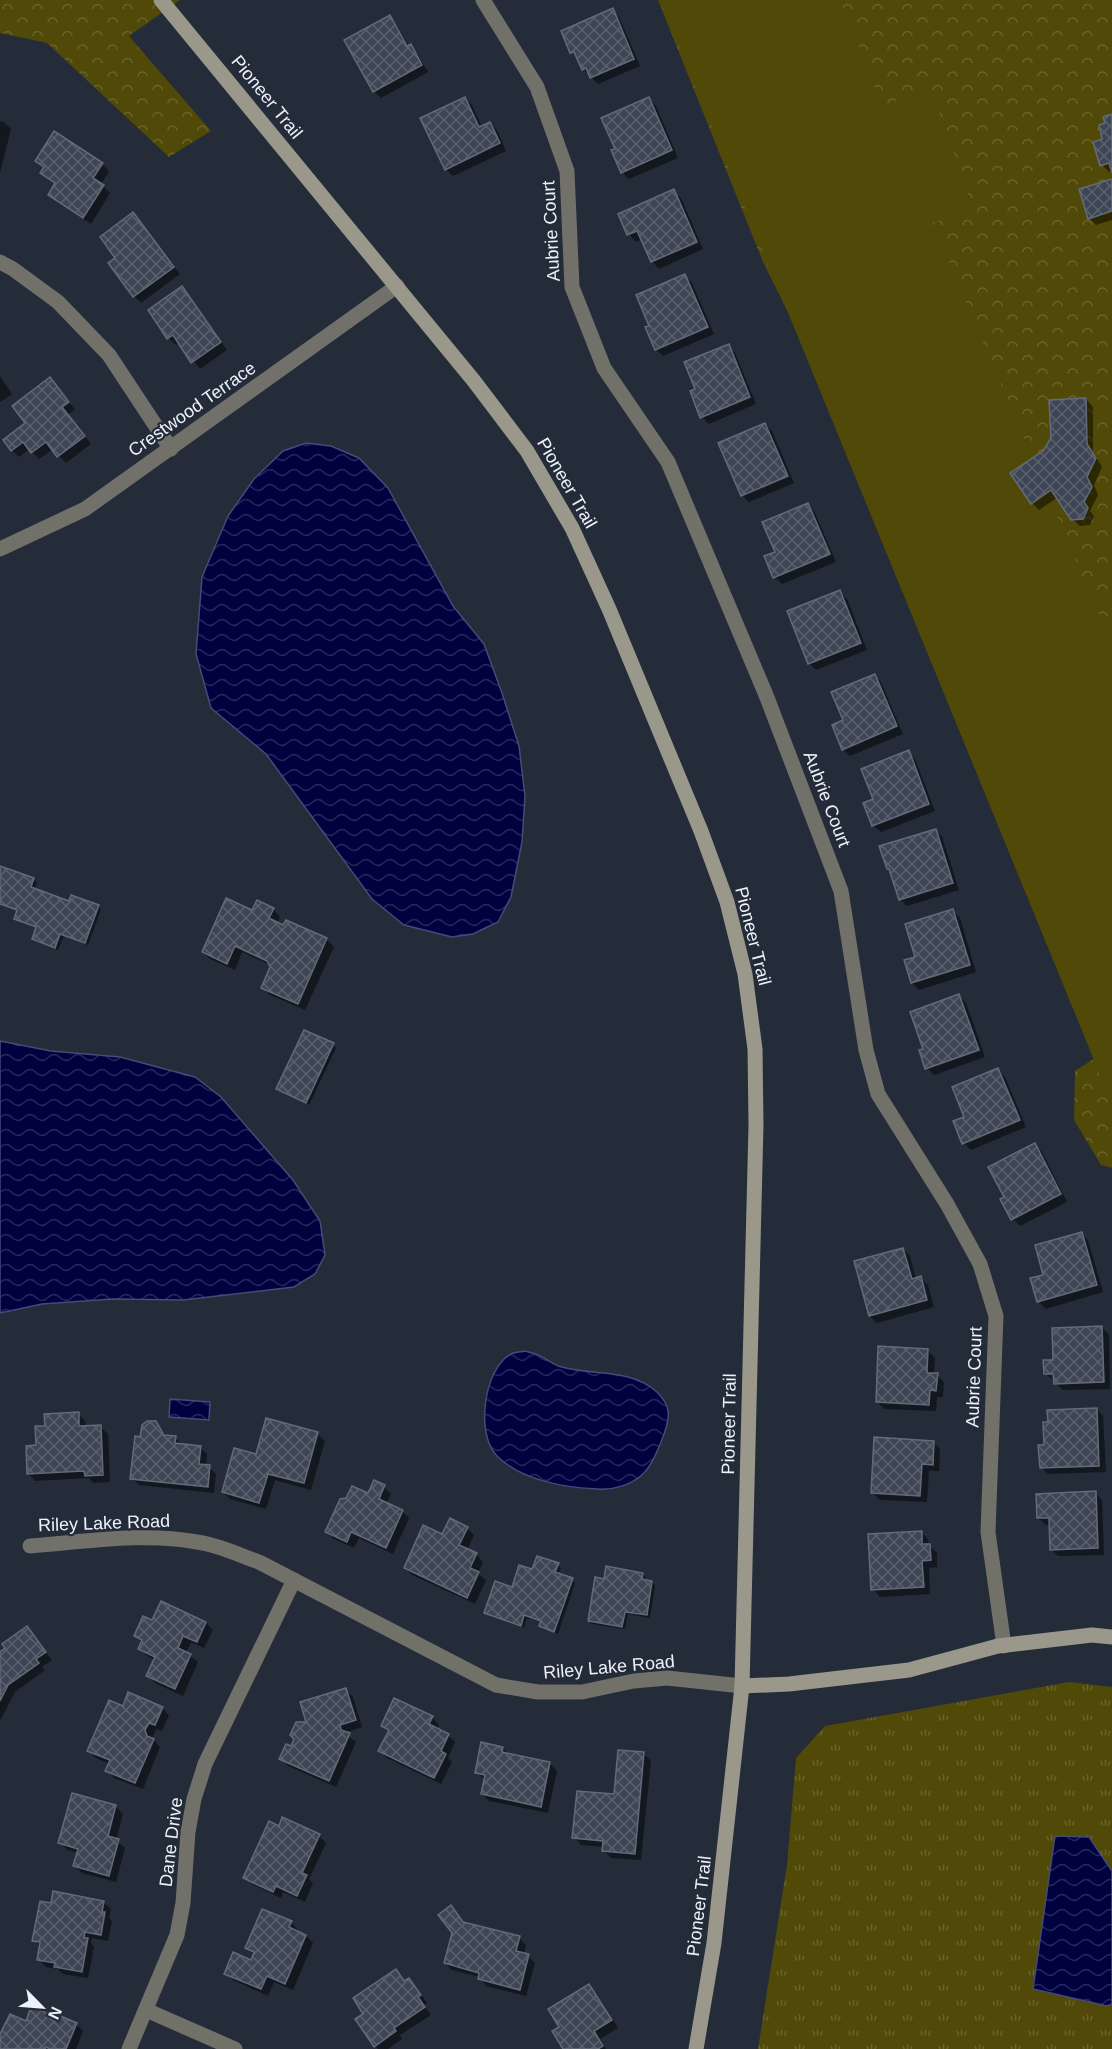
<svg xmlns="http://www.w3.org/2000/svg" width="1112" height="2049" viewBox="0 0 1112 2049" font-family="Arial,sans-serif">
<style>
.grass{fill:url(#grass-tufts)}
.forest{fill:url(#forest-crowns)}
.park{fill:#514907}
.water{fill:url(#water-waves);stroke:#474a78;stroke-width:1.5}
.shadow{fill:#0007}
.building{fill:url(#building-cross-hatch);stroke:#636b7b;stroke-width:1.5}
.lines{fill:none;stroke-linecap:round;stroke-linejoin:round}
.street{stroke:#717069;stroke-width:15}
.secondary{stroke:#99988b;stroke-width:15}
.labels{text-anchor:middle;stroke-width:4.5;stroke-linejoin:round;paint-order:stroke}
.street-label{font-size:18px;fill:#ecf1fa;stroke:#242b39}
</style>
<defs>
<pattern id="grass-tufts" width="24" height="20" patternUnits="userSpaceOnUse" patternTransform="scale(1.5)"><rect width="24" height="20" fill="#514907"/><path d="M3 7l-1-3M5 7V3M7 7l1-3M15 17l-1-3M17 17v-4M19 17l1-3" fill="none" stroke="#6a642c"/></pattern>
<pattern id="forest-crowns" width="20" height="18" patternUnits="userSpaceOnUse" patternTransform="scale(1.5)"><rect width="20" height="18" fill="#514907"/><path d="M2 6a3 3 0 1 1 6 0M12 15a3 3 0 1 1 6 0" fill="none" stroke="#6a642c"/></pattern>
<pattern id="water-waves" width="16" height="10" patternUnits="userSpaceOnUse" patternTransform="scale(1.5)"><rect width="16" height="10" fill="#000240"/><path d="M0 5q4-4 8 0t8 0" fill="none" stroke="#25275c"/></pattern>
<pattern id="building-cross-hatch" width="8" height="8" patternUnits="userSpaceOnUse" patternTransform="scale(1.5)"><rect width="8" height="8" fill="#3e4655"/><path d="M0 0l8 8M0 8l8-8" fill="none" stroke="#5a616e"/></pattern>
</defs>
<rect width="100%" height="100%" fill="#242b39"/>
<!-- grass -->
<polygon class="grass" points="1069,1682 1112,1687 1112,2049 758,2049 787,1865 796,1758 825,1726"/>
<!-- forest -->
<g class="forest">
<polygon points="0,0 180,0 129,36 211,131 169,157 47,43 0,33"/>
<polygon points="658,0 1112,0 1112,963 763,262"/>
<polygon points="1112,1047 1112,1168 1101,1165 1074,1120 1075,1071"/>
</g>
<!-- park -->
<polygon class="park" points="660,0 840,0 882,106 931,89 973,209 932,223 1112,645 1112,1104"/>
<!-- water -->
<g class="water">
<polygon points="306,443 331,446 359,458 388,488 453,606 484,644 502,693 519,746 525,796 522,842 511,897 498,922 473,934 452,937 404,925 372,899 266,754 211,708 196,654 202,577 228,516 254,479 283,451"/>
<polygon points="0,1041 51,1051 120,1057 195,1077 221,1097 293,1180 320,1221 325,1255 315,1274 294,1287 183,1300 113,1299 42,1304 0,1313"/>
<path d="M 525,1351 C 529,1352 534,1353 538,1355 C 546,1358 553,1365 562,1367 C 594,1376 630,1368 657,1392 C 662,1397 667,1403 668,1411 C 671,1424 653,1464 644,1473 C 632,1485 614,1490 598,1489 C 565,1488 521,1480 497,1456 C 475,1434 484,1368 511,1354 C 515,1352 521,1352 525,1351 Z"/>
<polygon points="170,1399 210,1402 209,1420 169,1417"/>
<polygon points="1055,1836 1089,1837 1112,1871 1112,2004 1107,2006 1033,1989"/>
</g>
<!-- shadow -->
<g class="shadow">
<polygon points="612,10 619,17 640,66 598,84 583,69 579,59 572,52"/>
<polygon points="389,16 396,24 409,46 417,53 428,72 381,98 374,91"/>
<polygon points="464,98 472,105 482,127 490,123 497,130 506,151 453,176 446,169"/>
<polygon points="648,99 656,106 678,158 629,179 622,172 617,150"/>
<polygon points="1112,116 1112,171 1109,172 1102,165 1107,124"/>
<polygon points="0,121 4,122 11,129 0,173"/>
<polygon points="37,160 102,164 109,171 101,184 110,193 91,224 57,202 49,194 56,184 42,173 45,168"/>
<polygon points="1112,181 1112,220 1096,225 1089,218"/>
<polygon points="674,191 681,198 703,249 659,269 652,261 642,239 636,242 629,234 620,215"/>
<polygon points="133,214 180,274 141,303 134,296 117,258"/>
<polygon points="684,276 692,283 714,334 663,356 656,349 651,326"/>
<polygon points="182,288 189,295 227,350 200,369 179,342 176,345 169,338"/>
<polygon points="728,346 735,353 756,404 709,424 702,417 697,390"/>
<polygon points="0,376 12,394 0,402"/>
<polygon points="57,386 75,410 68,414 91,444 66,463 53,449 39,459 30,449 19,457 12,450 27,423"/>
<polygon points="1086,399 1093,407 1093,452 1102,467 1094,485 1098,495 1090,511 1094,516 1090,525 1080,526 1072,519 1058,497 1039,510 1032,503 1044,452"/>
<polygon points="764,424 772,431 794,483 749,502 742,495"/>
<polygon points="807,504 814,511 836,562 782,584 775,577 777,553"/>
<polygon points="840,592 847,599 867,650 816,670 809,663"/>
<polygon points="874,675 881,682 903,734 850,756 843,749"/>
<polygon points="908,752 915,759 935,811 881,832 873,825 875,800"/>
<polygon points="935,830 942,837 959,890 907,906 900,899 892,872 888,868"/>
<polygon points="0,867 33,879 37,883 34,890 70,903 98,906 101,909 88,945 64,936 58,950 37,942 34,939 38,929 19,922 16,919 18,911 0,905"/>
<polygon points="273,909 280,917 277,924 284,927 286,922 326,939 334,947 305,1010 270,995 263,987 272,966 242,952 235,970 210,959 203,952 253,912"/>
<polygon points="953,911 960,918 976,972 919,990 912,983 906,961 917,958"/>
<polygon points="959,996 966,1003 985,1057 934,1075 927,1068 925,1050"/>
<polygon points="333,1045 336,1048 309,1105 278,1089"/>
<polygon points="998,1070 1005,1077 1026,1127 971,1150 964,1143"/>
<polygon points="1035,1145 1042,1152 1067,1202 1020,1226 1013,1219 1002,1200"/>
<polygon points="1081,1233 1088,1240 1103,1292 1046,1309 1039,1302 1032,1279 1045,1276"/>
<polygon points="903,1249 910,1256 916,1279 921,1278 928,1285 934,1307 877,1323 870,1316"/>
<polygon points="1102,1327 1109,1335 1110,1389 1063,1390 1055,1383 1055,1380 1053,1380 1045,1373 1054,1362"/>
<polygon points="928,1351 935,1358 934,1374 937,1375 944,1382 943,1397 937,1397 936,1411 884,1409 877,1401"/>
<polygon points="1096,1409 1103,1416 1106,1472 1048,1474 1041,1467 1045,1446"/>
<polygon points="78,1414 85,1421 86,1427 100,1427 108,1434 110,1482 93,1483 89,1478 35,1481 28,1473 47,1427"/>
<polygon points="156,1422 167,1437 175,1438 183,1445 200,1447 207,1454 206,1467 209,1467 216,1474 214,1493 139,1485 132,1478 142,1438"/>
<polygon points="317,1434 325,1441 311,1490 275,1480 266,1509 230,1499 223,1492 257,1456"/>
<polygon points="933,1442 940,1449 939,1471 929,1471 927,1502 880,1500 873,1493"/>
<polygon points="384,1487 391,1494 386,1504 402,1511 409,1518 393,1554 359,1538 354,1548 334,1539 327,1532 347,1499 369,1495"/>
<polygon points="1095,1493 1102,1500 1104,1555 1058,1556 1051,1549 1050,1525 1046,1525 1038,1518"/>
<polygon points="467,1528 474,1535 467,1550 476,1554 483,1562 478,1573 486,1580 475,1604 412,1575 405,1568 443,1536"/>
<polygon points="921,1532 928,1539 929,1546 937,1553 937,1567 929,1568 930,1594 880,1597 873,1589"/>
<polygon points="558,1565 561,1568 558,1575 572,1580 575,1583 558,1634 544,1629 541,1626 542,1622 527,1618 524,1628 489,1616 486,1613 513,1589"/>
<polygon points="642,1574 646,1577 645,1581 652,1582 655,1586 650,1618 628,1614 625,1629 592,1624 589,1621"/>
<polygon points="206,1623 213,1630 204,1648 191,1642 186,1653 198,1662 183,1696 155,1683 148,1676 155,1660 147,1656 140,1649 143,1643 136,1636"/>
<polygon points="27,1628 52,1660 42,1667 45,1670 15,1692 0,1721 0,1654"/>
<polygon points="346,1690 353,1697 362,1727 344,1733 356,1742 336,1787 288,1766 281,1758 292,1748 308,1723"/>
<polygon points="124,1708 162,1708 169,1715 162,1731 156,1729 152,1738 160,1747 143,1789 114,1778 107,1770 110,1764 96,1758 89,1751"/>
<polygon points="432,1717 439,1725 437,1730 448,1735 455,1742 448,1758 452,1762 441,1784 387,1758 380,1751 389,1732 383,1726"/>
<polygon points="503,1748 509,1755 550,1764 557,1771 548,1813 489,1801 482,1793 485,1780 476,1772"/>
<polygon points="644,1754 651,1761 641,1860 611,1858 603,1850 604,1847 581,1845 574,1837 615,1796"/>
<polygon points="73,1795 116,1807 123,1814 116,1840 125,1848 116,1882 82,1873 75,1866 79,1853 67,1850 60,1842"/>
<polygon points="280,1828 319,1836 326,1843 309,1879 313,1883 305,1902 283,1892 281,1898 252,1884 245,1877"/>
<polygon points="103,1902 111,1909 109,1918 112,1921 108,1941 92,1938 91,1943 94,1947 88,1978 63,1974 58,1969 46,1967 39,1959 41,1947 34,1940 52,1905"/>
<polygon points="451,1907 465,1924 519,1938 526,1945 524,1955 528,1956 535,1963 526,1996 486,1986 480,1977 452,1970 445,1963 453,1933"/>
<polygon points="291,1922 298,1930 297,1932 306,1936 313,1943 293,1990 274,1982 268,1996 233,1980 226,1973 251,1962 254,1955 247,1948"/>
<polygon points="396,1971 405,1982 409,1980 416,1987 427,2003 424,2005 431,2015 400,2035 402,2039 388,2049 378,2049 375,2046 365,2014"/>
<polygon points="588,1985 596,1993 618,2028 600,2039 606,2049 565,2049 561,2027"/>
<polygon points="76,2024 83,2031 76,2049 0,2049 0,2035"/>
</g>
<!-- building -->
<g class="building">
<polygon points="613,8 634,59 590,78 586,68 582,70 574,52 570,53 561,31"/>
<polygon points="390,15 407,46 411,44 422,65 373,92 344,40"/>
<polygon points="465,97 479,127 490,122 500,143 445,170 420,118"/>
<polygon points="649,97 672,150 621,173 611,150 615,149 601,118"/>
<polygon points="1112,114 1112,173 1109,163 1100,166 1093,142 1102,139 1099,125 1105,123 1103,117"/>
<polygon points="54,131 103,163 93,178 104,185 83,218 48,195 55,183 40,173 44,167 35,161"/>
<polygon points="1112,179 1112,211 1088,219 1079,189"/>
<polygon points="674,189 697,242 651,262 637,231 627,235 618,214"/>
<polygon points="133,212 174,267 133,297 108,263 115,258 100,237"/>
<polygon points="685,274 708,327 655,350 645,327 649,326 636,295"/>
<polygon points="182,286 221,342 191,363 173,335 167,339 148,310"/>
<polygon points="729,344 750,397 700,418 690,391 695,389 684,362"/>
<polygon points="50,377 69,402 62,407 85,436 57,457 46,442 31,453 23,442 11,451 3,440 25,423 12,406"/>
<polygon points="1086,398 1087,444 1096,458 1087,477 1092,487 1084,502 1088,508 1083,519 1071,520 1051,490 1031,504 1010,473 1043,451 1051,438 1049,400"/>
<polygon points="765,423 788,476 741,496 718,443"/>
<polygon points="808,503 830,554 773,578 764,556 775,552 762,522"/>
<polygon points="840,590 861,643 808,664 787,611"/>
<polygon points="875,674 897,726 842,750 832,725 843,720 831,692"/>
<polygon points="909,750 929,804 872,826 863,803 873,799 861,769"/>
<polygon points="936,829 953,883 899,900 889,869 887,869 879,846"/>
<polygon points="0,866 34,878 31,887 69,901 71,895 99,905 85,943 60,934 55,948 32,939 36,927 14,919 17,910 0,904"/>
<polygon points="226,898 252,910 257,900 274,908 269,918 283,925 286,920 327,938 298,1004 261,988 270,967 267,961 235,946 227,964 202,952"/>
<polygon points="953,909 970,965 911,983 904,960 915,957 905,924"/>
<polygon points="959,994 979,1050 925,1069 919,1050 923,1049 910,1012"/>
<polygon points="304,1030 334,1043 306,1103 276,1089"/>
<polygon points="998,1068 1020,1120 962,1144 953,1121 964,1117 952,1087"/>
<polygon points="1035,1143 1061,1194 1011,1220 1000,1199 1004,1197 988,1167"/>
<polygon points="1082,1232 1097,1285 1037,1302 1030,1278 1043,1275 1035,1245"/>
<polygon points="903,1248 912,1279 921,1276 927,1300 869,1316 854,1261"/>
<polygon points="1102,1326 1104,1382 1054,1384 1053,1374 1044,1374 1043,1360 1053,1360 1052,1328"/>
<polygon points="878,1346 928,1349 927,1373 938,1373 936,1391 930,1390 929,1405 876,1402"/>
<polygon points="1097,1408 1099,1466 1040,1468 1038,1445 1044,1445 1043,1422 1048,1422 1047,1410"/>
<polygon points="79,1412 79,1426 101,1425 103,1475 85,1476 84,1471 27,1474 26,1446 36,1445 35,1426 45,1426 44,1414"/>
<polygon points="266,1418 318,1432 304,1483 268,1474 259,1503 222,1492 234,1448 256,1454"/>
<polygon points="147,1421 156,1421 164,1435 176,1436 175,1443 201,1446 199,1464 210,1465 208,1487 130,1479 135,1436 140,1437 142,1425"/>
<polygon points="874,1437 934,1441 933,1465 922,1464 920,1496 871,1493"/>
<polygon points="374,1480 385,1485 379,1499 403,1510 386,1548 351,1532 347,1542 325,1532 340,1499 346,1498 352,1486 368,1493"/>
<polygon points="1096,1491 1098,1548 1050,1550 1049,1518 1037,1518 1036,1494"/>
<polygon points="450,1518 468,1527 459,1545 477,1553 470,1568 479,1572 467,1598 404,1568 423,1525 442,1534"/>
<polygon points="922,1531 922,1544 930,1544 931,1560 922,1561 924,1587 871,1590 868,1534"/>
<polygon points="537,1556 559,1563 555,1572 573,1578 554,1632 539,1626 541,1621 524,1615 521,1626 484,1613 495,1581 512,1587 519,1565 532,1569"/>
<polygon points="606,1566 643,1573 642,1579 652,1581 647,1615 625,1612 622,1627 588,1621 595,1577 604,1579"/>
<polygon points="161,1601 206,1622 197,1642 183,1636 178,1648 191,1654 175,1689 146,1676 155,1657 138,1649 142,1640 134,1636 143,1616 152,1620"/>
<polygon points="27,1626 46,1652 36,1659 39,1663 8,1685 0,1701 0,1652 5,1648 2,1644"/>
<polygon points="346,1688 356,1720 340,1725 341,1730 350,1733 329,1781 279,1759 286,1744 291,1746 294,1739 290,1735 296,1722 306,1722 300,1702"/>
<polygon points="128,1692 163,1707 155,1725 149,1723 145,1730 147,1736 154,1739 135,1783 105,1771 110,1760 87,1751 109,1700 123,1706"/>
<polygon points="394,1698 433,1716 429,1724 449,1734 441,1751 446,1754 434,1778 378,1751 389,1730 381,1726"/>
<polygon points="481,1742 503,1747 502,1752 550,1762 541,1807 481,1794 485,1775 475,1773"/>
<polygon points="618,1750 644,1752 635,1854 602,1851 603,1841 572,1838 577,1791 614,1794"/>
<polygon points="72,1793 116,1805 108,1836 119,1839 109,1876 73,1866 78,1849 58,1843"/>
<polygon points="282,1817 320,1834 302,1873 307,1875 297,1896 276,1886 273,1892 243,1878 269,1821 279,1826"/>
<polygon points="53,1891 104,1901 102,1912 105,1912 101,1935 85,1932 84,1938 88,1938 82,1972 54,1967 55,1963 37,1960 40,1942 32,1941 40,1901 51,1903"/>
<polygon points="451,1905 463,1922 520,1936 516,1951 529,1954 520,1990 478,1979 479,1973 444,1963 452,1933 438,1915"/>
<polygon points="262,1909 292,1921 289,1927 306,1935 285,1984 267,1976 261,1989 224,1974 233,1952 251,1960 254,1952 245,1948"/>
<polygon points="396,1969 404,1981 409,1978 421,1995 418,1997 425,2007 394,2028 396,2031 374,2047 355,2019 363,2014 353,1998"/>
<polygon points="589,1984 612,2020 594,2031 603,2046 598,2049 563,2049 552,2031 559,2027 548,2009"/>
<polygon points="32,2004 77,2023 66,2049 50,2049 46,2047 45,2049 0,2049 0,2034 10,2014 26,2021"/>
</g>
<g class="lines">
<!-- street -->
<g class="street">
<polyline points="483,0 537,87 567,171 572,287 604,368 668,462 766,695 841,891 866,1050 878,1094 947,1204 980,1264 996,1316 988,1532 1004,1646"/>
<polyline points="0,262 13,269 58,302 109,355 171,449"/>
<polyline points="0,549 85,509 397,286"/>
<path d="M 30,1546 C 85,1542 142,1532 197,1542 C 219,1545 239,1555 259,1562 L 496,1685 L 538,1692 L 582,1692 L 634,1681 L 667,1678 L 742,1686"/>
<polyline points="146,2010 235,2049"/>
<polyline points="129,2049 177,1935 183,1903 188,1832 194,1799 205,1764 294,1580"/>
</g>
<!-- secondary -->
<g class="secondary">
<polyline points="161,0 474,381 527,451 572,528 609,609 701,831 727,902 745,974 755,1049 756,1125 742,1686 714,1943 696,2049"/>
<polyline points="742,1686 789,1684 909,1670 998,1646 1092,1635 1112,1637"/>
</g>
</g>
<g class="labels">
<!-- street labels -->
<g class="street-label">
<text transform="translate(267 97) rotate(51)" y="6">Pioneer Trail</text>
<text transform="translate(551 231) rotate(-93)" y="6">Aubrie Court</text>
<text transform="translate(192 409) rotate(-35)" y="6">Crestwood Terrace</text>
<text transform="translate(567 483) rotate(60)" y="6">Pioneer Trail</text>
<text transform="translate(827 799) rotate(69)" y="6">Aubrie Court</text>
<text transform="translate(753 936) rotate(76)" y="6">Pioneer Trail</text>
<text transform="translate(974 1377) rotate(-88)" y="6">Aubrie Court</text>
<text transform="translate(729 1424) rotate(-89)" y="6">Pioneer Trail</text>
<text transform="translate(104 1523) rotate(-2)" y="6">Riley Lake Road</text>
<text transform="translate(609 1667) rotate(-5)" y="6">Riley Lake Road</text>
<text transform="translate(171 1842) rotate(-83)" y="6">Dane Drive</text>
<text transform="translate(699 1906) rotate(-83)" y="6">Pioneer Trail</text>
</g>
</g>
<!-- north arrow -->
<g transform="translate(42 2007) rotate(115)" stroke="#242b39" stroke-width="4.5" paint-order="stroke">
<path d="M0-4.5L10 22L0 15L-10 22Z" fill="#ecf1fa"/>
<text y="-9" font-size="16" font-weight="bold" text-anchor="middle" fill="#ecf1fa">N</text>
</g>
</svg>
